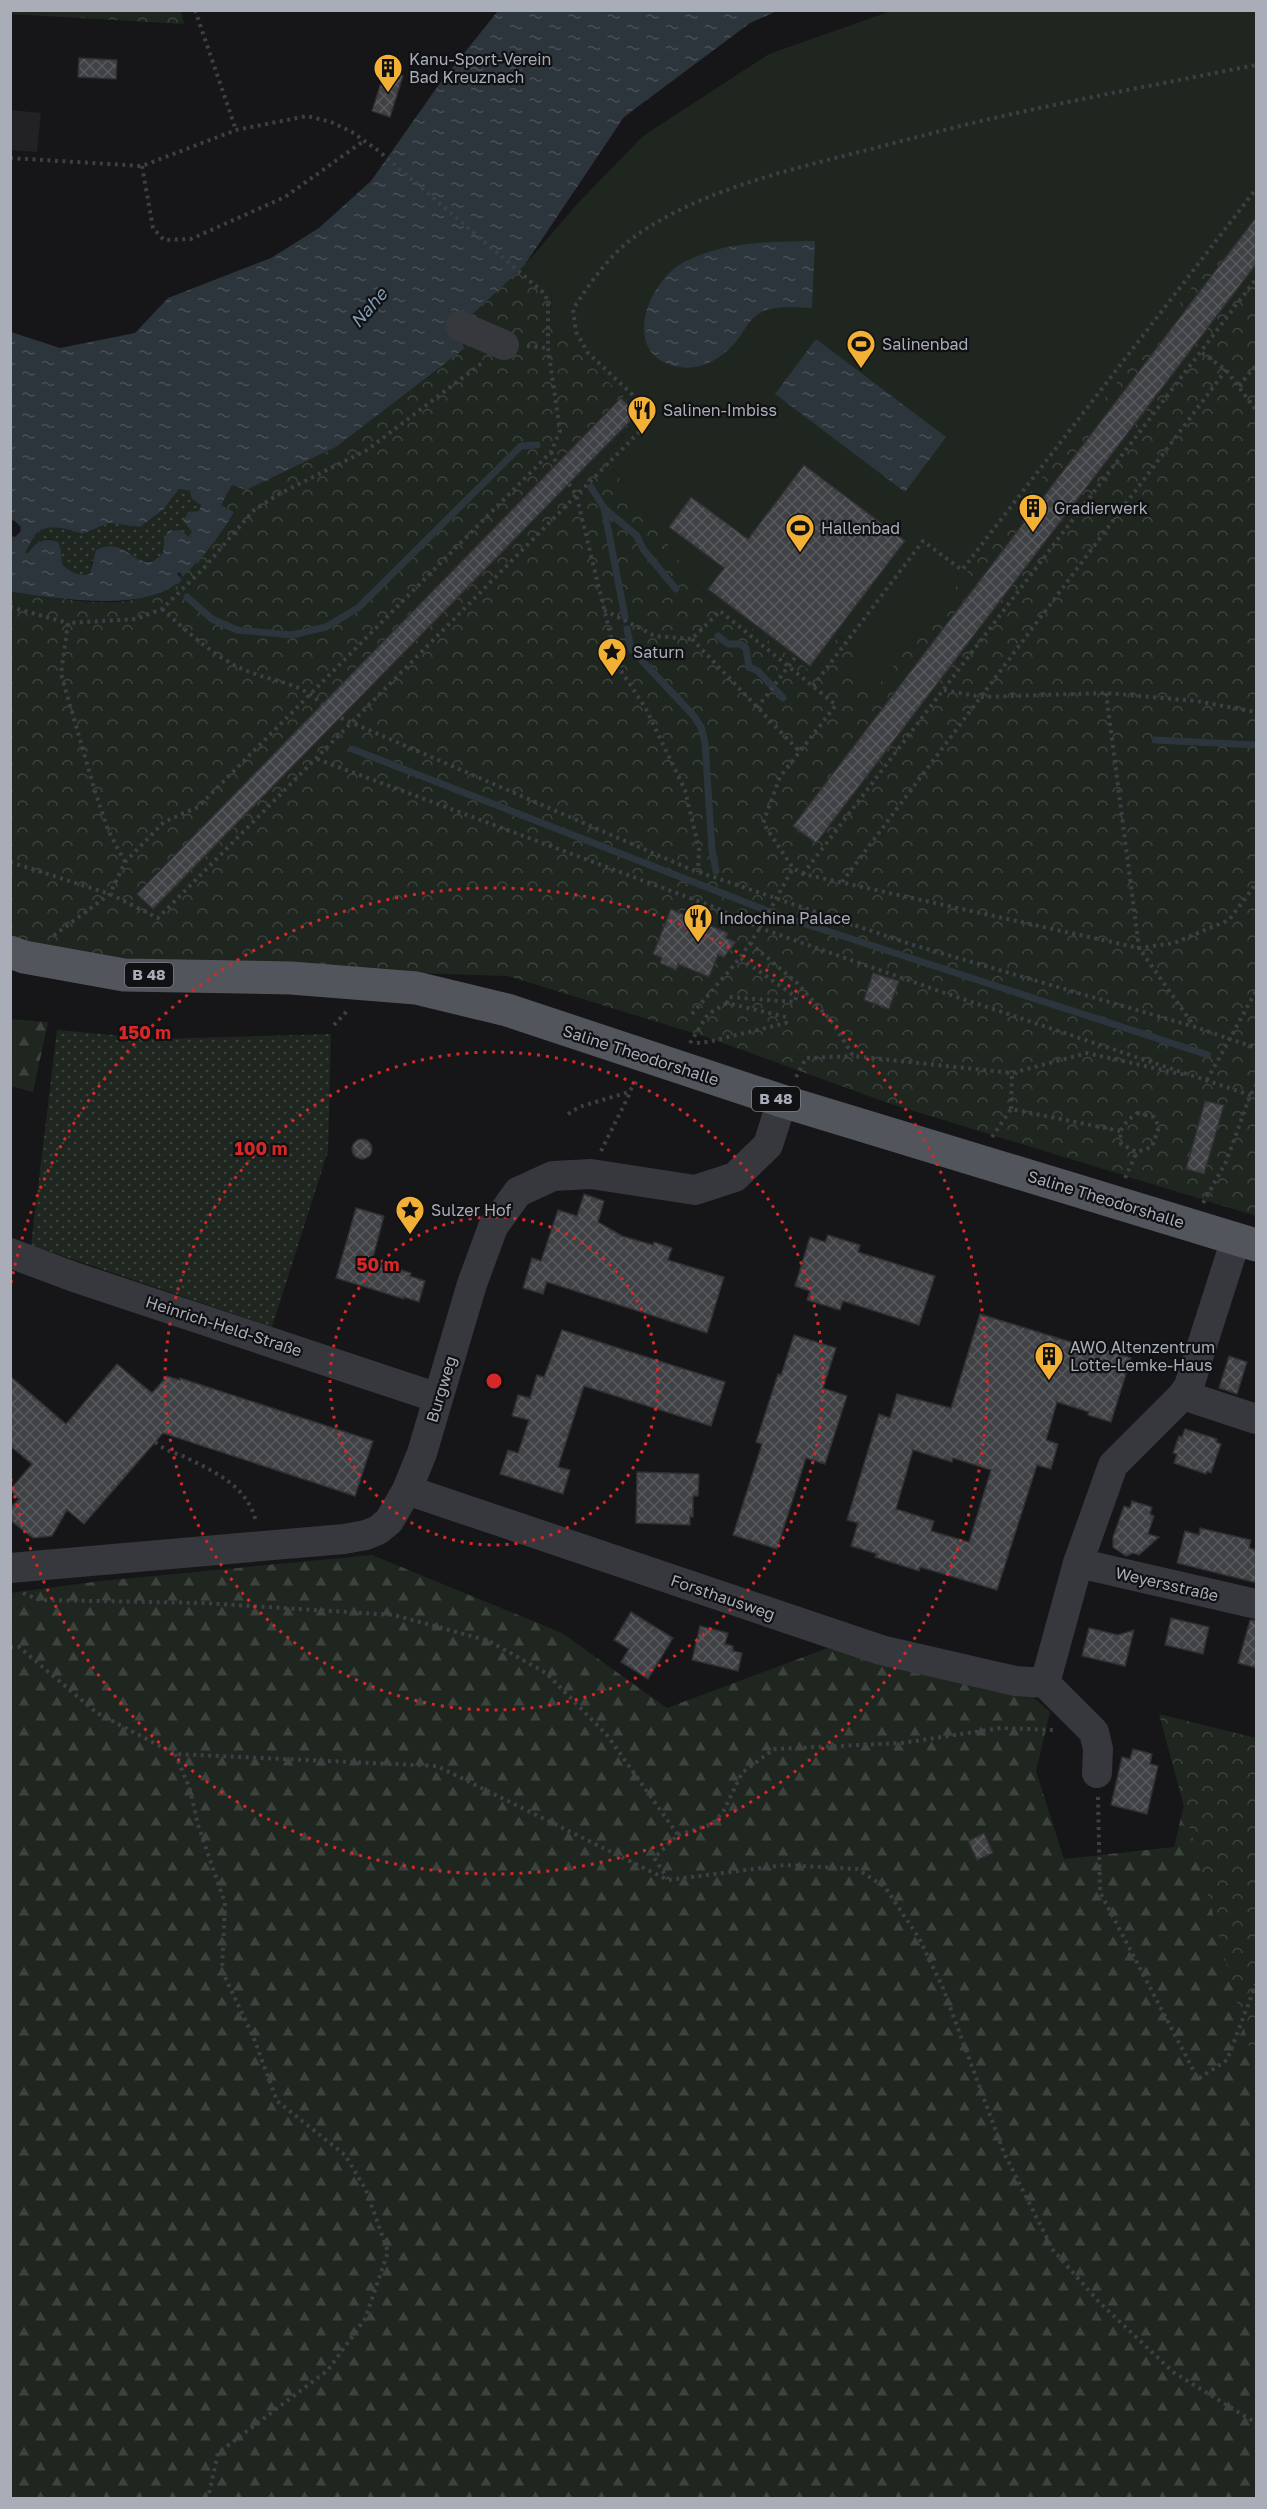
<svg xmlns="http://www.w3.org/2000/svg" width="1267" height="2509" viewBox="0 0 1267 2509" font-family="'Golos Text',sans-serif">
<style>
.built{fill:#222225}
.grass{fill:url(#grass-dots)}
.forest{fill:url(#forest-firs)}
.park{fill:url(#park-crowns)}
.pitch{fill:#1e261f}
.water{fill:url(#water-ripples);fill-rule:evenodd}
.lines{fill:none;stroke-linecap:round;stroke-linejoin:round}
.stream{stroke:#2c353c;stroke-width:7}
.building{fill:url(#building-cross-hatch);stroke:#303034;stroke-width:1.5;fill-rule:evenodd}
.path{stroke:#3d3f44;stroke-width:4;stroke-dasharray:3 4.5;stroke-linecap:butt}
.minor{stroke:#37383d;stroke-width:30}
.major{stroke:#53555c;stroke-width:33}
.ring{fill:none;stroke:#d62828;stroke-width:3;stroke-dasharray:3 6}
.labels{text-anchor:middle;stroke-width:4.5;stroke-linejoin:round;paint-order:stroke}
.shield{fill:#111113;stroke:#7b7e86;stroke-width:1.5}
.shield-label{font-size:15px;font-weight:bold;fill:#a8adb8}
.poi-label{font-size:16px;fill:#a8adb8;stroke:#111113;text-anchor:start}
.street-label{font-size:16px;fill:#a8adb8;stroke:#111113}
.water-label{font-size:18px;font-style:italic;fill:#7f9bb3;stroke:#111113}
.centre{fill:#d62828;stroke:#111113;stroke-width:3}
.ring-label{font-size:18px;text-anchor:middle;font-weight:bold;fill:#d62828;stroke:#111113;stroke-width:4.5;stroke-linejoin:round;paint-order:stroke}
</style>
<defs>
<pattern id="grass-dots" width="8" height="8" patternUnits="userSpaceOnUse" patternTransform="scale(1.5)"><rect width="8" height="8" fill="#1e261f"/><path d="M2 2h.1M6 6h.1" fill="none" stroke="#3c433d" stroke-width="1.8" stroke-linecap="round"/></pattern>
<pattern id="forest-firs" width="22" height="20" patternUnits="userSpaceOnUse" patternTransform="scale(1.5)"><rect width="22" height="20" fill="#1e261f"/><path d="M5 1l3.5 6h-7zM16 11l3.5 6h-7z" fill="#3c433d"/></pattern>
<pattern id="park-crowns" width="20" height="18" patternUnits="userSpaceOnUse" patternTransform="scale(1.5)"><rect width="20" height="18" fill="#1e261f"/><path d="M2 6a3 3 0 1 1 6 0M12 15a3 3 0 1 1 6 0" fill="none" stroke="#3c433d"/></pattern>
<pattern id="water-ripples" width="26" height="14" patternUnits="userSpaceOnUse" patternTransform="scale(1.5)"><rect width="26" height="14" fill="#2c353c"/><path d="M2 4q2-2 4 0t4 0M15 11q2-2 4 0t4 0" fill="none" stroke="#485056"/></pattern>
<pattern id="building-cross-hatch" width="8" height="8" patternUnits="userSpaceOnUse" patternTransform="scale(1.5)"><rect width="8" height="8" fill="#404145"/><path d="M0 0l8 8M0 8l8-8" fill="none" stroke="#595a5e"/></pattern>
</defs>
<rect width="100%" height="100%" fill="#161618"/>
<!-- built -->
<polygon class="built" points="10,110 41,113 37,152 11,150"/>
<!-- grass -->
<g class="grass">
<path d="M 179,489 L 190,491 L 201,505 L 199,511 L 183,520 L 193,532 L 188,537 L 164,538 L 163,553 C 155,561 149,562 138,561 L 133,556 L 92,561 L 90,574 C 78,577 71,572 62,564 L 61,550 L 57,542 L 49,539 L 32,547 L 28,553 L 25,553 C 29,547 32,536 38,532 C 50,523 70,530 82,534 L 109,523 L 140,527 L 164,509 Z"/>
<polygon points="57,1030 158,1039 331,1034 328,1151 272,1327 31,1245"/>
</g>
<!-- forest -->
<g class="forest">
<polygon points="11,1019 48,1022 33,1092 11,1086"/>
<polygon points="372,1555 562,1633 667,1708 828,1648 1025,1690 1050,1712 1036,1771 1064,1859 1174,1847 1199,1742 1256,1755 1256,2498 11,2498 10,1593 101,1581"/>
</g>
<!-- park -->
<g class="park">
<polygon points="10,11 181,11 184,24 11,14"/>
<path d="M 1248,215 L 1256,221 L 1256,1216 L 888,1103 L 706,1037 L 508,976 L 128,964 L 11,942 L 11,592 C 45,596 82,604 117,602 C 137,601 157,592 176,586 L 180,572 L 183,575 C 204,557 220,536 234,512 L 221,505 L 232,485 L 246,490 L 336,447 L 464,349 L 460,326 L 524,266 L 552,294 L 549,324 L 643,415 L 606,455 L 608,462 L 702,591 L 810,670 L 838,636 L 859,651 Z"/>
<polygon points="1159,1714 1256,1738 1256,2073"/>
</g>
<!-- pitch -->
<polygon class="pitch" points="891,11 1256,11 1256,221 1248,216 872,693 842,670 858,651 839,636 810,671 702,591 608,462 606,455 643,415 549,324 552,294 524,266 577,204 643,136 769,54"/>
<!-- water -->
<g class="water">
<path d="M 498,11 L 777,11 L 750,23 L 624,117 L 524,266 L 460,326 L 464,349 L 336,447 L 246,490 L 232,485 L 221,505 L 234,512 C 220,536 204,557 183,576 L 180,572 L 177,574 L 182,580 C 143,614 58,598 11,592 L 11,536 L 15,537 L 20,532 L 21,527 L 15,521 L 11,520 L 11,332 L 60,348 L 135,333 L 168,298 L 271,258 L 319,228 L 371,181 L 440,83 ZM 179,489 L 190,491 L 192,499 L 201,505 L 199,511 L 189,512 L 183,520 L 192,532 L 188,537 L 182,530 L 168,531 L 164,538 L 163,553 C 136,581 130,533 96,550 L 90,574 C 78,577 71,572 62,564 L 61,550 L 58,542 C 44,537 36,542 28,553 L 25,553 C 29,546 33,536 38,532 C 50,523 70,530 82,534 L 109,523 L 140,527 L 164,509 Z"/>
<path d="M 815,241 L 812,308 C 797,308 776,305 762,312 C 751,317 745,329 738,339 C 725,356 703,371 680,367 C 618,357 647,280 686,261 C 727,241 771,242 815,241 Z"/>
<polygon points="816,339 946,437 905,492 775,394"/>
</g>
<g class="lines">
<!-- stream -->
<g class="stream">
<polyline points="591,487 604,508 625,617"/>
<polyline points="604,508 637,536 643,549 676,589"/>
<polyline points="187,597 212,619 237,630 292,635 326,627 358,608 521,446 537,445"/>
<polyline points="627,629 631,649 694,716 701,727 705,743 712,850 716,871"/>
<polyline points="718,636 728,644 740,644 746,648 749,667 758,671 783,698"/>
<polyline points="1155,740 1256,745"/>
<polyline points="352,749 778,915 1208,1055"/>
</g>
</g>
<!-- building -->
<g class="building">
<polygon points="79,58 117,60 116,79 78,77"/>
<polygon points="385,70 403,76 390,117 372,111"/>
<polygon points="1257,216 1257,263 816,843 793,826"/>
<polygon points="621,398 637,414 153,909 137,894"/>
<polygon points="804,465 905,541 810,666 708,589 724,568 669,527 691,497 748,539"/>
<polygon points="671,909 728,933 726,938 736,942 724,957 718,955 709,977 678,964 676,970 660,963 662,958 653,954"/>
<polygon points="873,973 899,981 889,1009 864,1000"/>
<polygon points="1205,1101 1224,1105 1204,1174 1186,1169"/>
<circle cx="362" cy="1149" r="10"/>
<polygon points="584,1194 604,1201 598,1222 622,1236 653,1245 654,1242 672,1248 668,1260 724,1277 707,1333 547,1282 543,1294 523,1288 532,1258 541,1261 558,1210 577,1216"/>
<polygon points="356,1208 384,1216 372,1261 411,1273 410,1276 425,1281 419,1302 404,1297 404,1299 336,1278"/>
<polygon points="828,1235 860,1245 858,1252 935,1276 919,1325 843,1301 840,1310 807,1300 810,1291 795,1286 810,1237 825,1242"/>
<path d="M 980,1314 L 1106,1353 L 1107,1350 L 1131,1358 L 1111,1422 L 1088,1415 L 1089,1412 L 1057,1402 L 1046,1440 L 1058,1444 L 1051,1469 L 1037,1465 L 997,1590 L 920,1567 L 919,1571 L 875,1557 L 877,1554 L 851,1546 L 858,1523 L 847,1520 L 879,1414 L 890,1418 L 897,1394 L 951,1408 ZM 913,1450 L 952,1462 L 953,1458 L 991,1470 L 969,1542 L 931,1531 L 934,1521 L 896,1509 Z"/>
<polygon points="562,1330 725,1382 711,1426 584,1386 558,1467 570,1470 563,1494 500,1474 508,1450 518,1453 529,1420 512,1416 518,1395 530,1398 537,1375 544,1377"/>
<polygon points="794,1335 836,1348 823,1388 847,1396 825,1464 806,1458 777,1549 733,1535 762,1444 756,1442 778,1374 781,1375"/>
<polygon points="1229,1356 1247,1362 1237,1394 1219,1388"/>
<polygon points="117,1364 152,1393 167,1376 180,1380 180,1378 373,1441 355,1496 163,1433 84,1524 67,1510 52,1536 33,1538 10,1520 10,1508 19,1499 10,1490 32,1464 10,1446 10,1376 66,1424"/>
<polygon points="1185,1429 1217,1439 1216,1442 1221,1444 1211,1473 1207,1471 1206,1474 1174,1463 1177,1454 1173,1453 1179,1436 1182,1437"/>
<polygon points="637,1472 699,1474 698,1496 693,1496 693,1517 690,1516 690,1525 636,1523"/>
<polygon points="1132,1501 1152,1507 1150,1514 1154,1516 1148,1534 1159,1537 1139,1555 1133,1553 1126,1556 1113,1547 1113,1537 1124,1506 1130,1508"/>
<polygon points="1200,1528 1251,1540 1249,1548 1257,1550 1257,1583 1177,1563 1185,1531 1199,1535"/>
<polygon points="631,1612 673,1638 648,1679 621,1662 629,1649 614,1640"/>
<polygon points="1171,1618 1209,1627 1203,1654 1165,1645"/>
<polygon points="1250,1620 1257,1621 1257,1668 1238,1663"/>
<polygon points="700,1626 728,1633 725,1644 733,1646 733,1651 742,1653 738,1671 692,1660"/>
<polygon points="1089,1628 1118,1635 1134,1630 1125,1666 1082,1656"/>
<polygon points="1133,1749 1152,1754 1150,1764 1158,1766 1147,1814 1111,1805 1122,1757 1130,1759"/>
<polygon points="984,1833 993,1853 977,1860 968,1841"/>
</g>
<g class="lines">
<!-- path -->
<g class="path">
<polyline points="195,10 236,130"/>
<polyline points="10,158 142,166 236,130 307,116 331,122 352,132 380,152 545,294 548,303 548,348 560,431 551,452 198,807 164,822 125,862 110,894 53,936"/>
<polyline points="142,166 153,228 164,240 191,239 285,197 365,140"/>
<polyline points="527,346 548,348"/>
<polyline points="1202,353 1226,370 1256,410"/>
<polyline points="1239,386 1256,365"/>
<polyline points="551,452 557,464"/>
<polyline points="569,484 576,494 618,666 646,709 685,790 699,849 698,872"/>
<polyline points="10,607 68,623"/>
<path d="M 162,609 C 188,632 215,658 247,671 C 276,683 298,681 322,704"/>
<polyline points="604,610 655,636 692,639 720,611 836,705 780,777 763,823 793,868 803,874 1139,948 1174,943 1229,920 1256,884"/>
<polyline points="692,639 800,752"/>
<polyline points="813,686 923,541 962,570 1256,189"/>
<polyline points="944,690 981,697 1106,693 1196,701 1256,712"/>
<polyline points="1106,693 1139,948 1194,1026"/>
<polyline points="757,708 797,655"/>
<polyline points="341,718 690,869 910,944 1195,1027 1256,1048"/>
<polyline points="317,759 714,907 760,928 939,991 1256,1097"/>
<path d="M 10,862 L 110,894 L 158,918 L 652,419 L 649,410 L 588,353 L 576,332 L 573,309 C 594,277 615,247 649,227 C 714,186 801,167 875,148 C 921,136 966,124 1012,114 C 1093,96 1175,81 1256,65"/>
<polyline points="125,862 108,830 94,788 61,674 68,623 136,619 162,609 203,569 253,511 277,495 367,450 482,363"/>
<polyline points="803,874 1256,279"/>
<polyline points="842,882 1226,370"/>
<polyline points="750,943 797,983 833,1023 853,1056 1012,1073 1087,1053 1185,1075"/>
<polyline points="692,1014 740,958 760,928 793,868"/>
<polyline points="334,1025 348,1010"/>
<polyline points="690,1043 708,1014 727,1003"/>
<polyline points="697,1043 708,1042 786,1023 786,1017 727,1003 729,997 795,1002 796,997 740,958"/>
<polyline points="796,1077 806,1058 853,1056"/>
<polyline points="1207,1080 1256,991"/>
<polyline points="1011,1109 1012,1073"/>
<polygon points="1137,1113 1154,1117 1159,1127 1152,1147 1137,1152 1121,1144 1120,1131 1128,1120"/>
<polyline points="568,1114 579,1107 629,1092 637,1081"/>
<polyline points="992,1137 1011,1109 1120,1131"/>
<polyline points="601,1151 631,1091"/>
<polyline points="1125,1178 1137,1152"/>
<polyline points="1203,1203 1226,1162 1250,1096 1256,1085"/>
<path d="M 144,1432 C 150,1437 155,1443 162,1447 C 169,1452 179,1454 187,1458 C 217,1473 248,1487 256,1522"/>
<polyline points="23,1593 40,1600 204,1603 394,1615 489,1641 546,1673 607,1735 678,1835 654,1858 668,1879"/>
<polyline points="10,1647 19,1647 97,1713 175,1754 437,1766 668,1880 785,1865 857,1869 885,1887 919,1938 943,1988 1004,2153 1053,2250 1099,2302 1173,2372 1256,2423"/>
<polyline points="175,1754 190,1789 198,1825 225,1903 222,1971 253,2036 277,2101 345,2155 366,2190 388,2252 365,2319 328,2370 218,2453 208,2498"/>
<polyline points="1098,1797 1100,1892 1198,2079 1227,2060 1256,1984"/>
<polyline points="678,1835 712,1824 723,1812 742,1773 774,1749 902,1743 1001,1728 1054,1730"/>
</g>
<!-- minor -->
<g class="minor">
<polyline points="460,326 504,345"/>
<polyline points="10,1253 74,1277 438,1398"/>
<polyline points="1183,1395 1256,1419"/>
<polyline points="407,1490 881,1650 1015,1681 1045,1683 1094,1732 1098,1749 1097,1773"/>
<polyline points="1078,1563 1256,1604"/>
<polyline points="10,1568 344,1539 366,1535 378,1530 389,1521 407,1490 422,1453 472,1284 493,1227 518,1192 553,1176 591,1174 695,1190 735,1177 768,1145 782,1101"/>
<polyline points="1045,1683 1078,1563 1113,1465 1183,1395 1189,1386 1236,1239"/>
</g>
<!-- major -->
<polyline class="major" points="10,952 24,957 124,975 291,978 416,988 507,1010 782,1101 1256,1245"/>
</g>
<!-- distance rings -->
<g class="ring">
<circle cx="494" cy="1381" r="164"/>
<circle cx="494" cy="1381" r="329"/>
<path d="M11 1283A493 493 0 1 1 11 1479"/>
</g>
<!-- icons -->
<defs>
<g id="building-pin" transform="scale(1.5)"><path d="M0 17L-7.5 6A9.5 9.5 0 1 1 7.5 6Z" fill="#f2b134" stroke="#111113"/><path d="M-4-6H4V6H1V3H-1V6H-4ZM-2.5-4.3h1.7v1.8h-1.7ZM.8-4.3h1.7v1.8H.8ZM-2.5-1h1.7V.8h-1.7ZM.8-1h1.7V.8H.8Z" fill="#111"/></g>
<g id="stadium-pin" transform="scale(1.5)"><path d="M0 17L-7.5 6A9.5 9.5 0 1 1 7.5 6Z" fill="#f2b134" stroke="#111113"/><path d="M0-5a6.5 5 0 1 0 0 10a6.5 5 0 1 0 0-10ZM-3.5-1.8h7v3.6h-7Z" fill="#111"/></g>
<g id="restaurant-pin" transform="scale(1.5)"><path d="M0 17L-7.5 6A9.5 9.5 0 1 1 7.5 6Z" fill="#f2b134" stroke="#111113"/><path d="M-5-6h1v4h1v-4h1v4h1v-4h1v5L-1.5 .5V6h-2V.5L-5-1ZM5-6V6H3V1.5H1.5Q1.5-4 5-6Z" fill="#111"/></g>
<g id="sight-pin" transform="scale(1.5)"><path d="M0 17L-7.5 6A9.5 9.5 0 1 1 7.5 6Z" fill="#f2b134" stroke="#111113"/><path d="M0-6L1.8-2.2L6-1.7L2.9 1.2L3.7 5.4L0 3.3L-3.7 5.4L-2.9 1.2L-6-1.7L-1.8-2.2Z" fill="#111"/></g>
</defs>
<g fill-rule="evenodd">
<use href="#building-pin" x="388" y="68"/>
<use href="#stadium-pin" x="861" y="344"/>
<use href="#restaurant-pin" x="642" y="410"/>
<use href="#building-pin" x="1033" y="508"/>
<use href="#stadium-pin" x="800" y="528"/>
<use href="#sight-pin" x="612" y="652"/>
<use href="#restaurant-pin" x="698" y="918"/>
<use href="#sight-pin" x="410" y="1210"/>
<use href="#building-pin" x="1049" y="1356"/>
</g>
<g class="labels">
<!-- shield labels -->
<g class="shield">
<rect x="125" y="963" width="48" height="24" rx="4.5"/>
<rect x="752" y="1087" width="48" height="24" rx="4.5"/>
</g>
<g class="shield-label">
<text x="149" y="980">B 48</text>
<text x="776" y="1104">B 48</text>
</g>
<!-- poi labels -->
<g class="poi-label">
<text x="409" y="65">Kanu-Sport-Verein<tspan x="409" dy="18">Bad Kreuznach</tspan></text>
<text x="882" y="350">Salinenbad</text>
<text x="663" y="416">Salinen-Imbiss</text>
<text x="1054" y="514">Gradierwerk</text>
<text x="821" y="534">Hallenbad</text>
<text x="633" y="658">Saturn</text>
<text x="719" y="924">Indochina Palace</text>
<text x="431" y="1216">Sulzer Hof</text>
<text x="1070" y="1353">AWO Altenzentrum<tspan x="1070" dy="18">Lotte-Lemke-Haus</tspan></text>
</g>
<!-- street labels -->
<g class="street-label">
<text transform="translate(641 1055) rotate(18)" y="6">Saline Theodorshalle</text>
<text transform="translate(1106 1199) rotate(17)" y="6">Saline Theodorshalle</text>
<text transform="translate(224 1326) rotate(18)" y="6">Heinrich-Held-Straße</text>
<text transform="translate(441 1389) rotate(-73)" y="6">Burgweg</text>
<text transform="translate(1167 1584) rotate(13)" y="6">Weyersstraße</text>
<text transform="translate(723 1597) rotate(19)" y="6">Forsthausweg</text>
</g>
<!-- water labels -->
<g class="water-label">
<text transform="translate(369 308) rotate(-49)" y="6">Nahe</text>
</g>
</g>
<circle cx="494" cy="1381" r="9" class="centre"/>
<g class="ring-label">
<text x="145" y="1039">150 m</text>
<text x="261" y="1155">100 m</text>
<text x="378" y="1271">50 m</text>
</g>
<!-- border -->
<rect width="1267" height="2509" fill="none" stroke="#a8adb8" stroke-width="24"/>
</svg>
